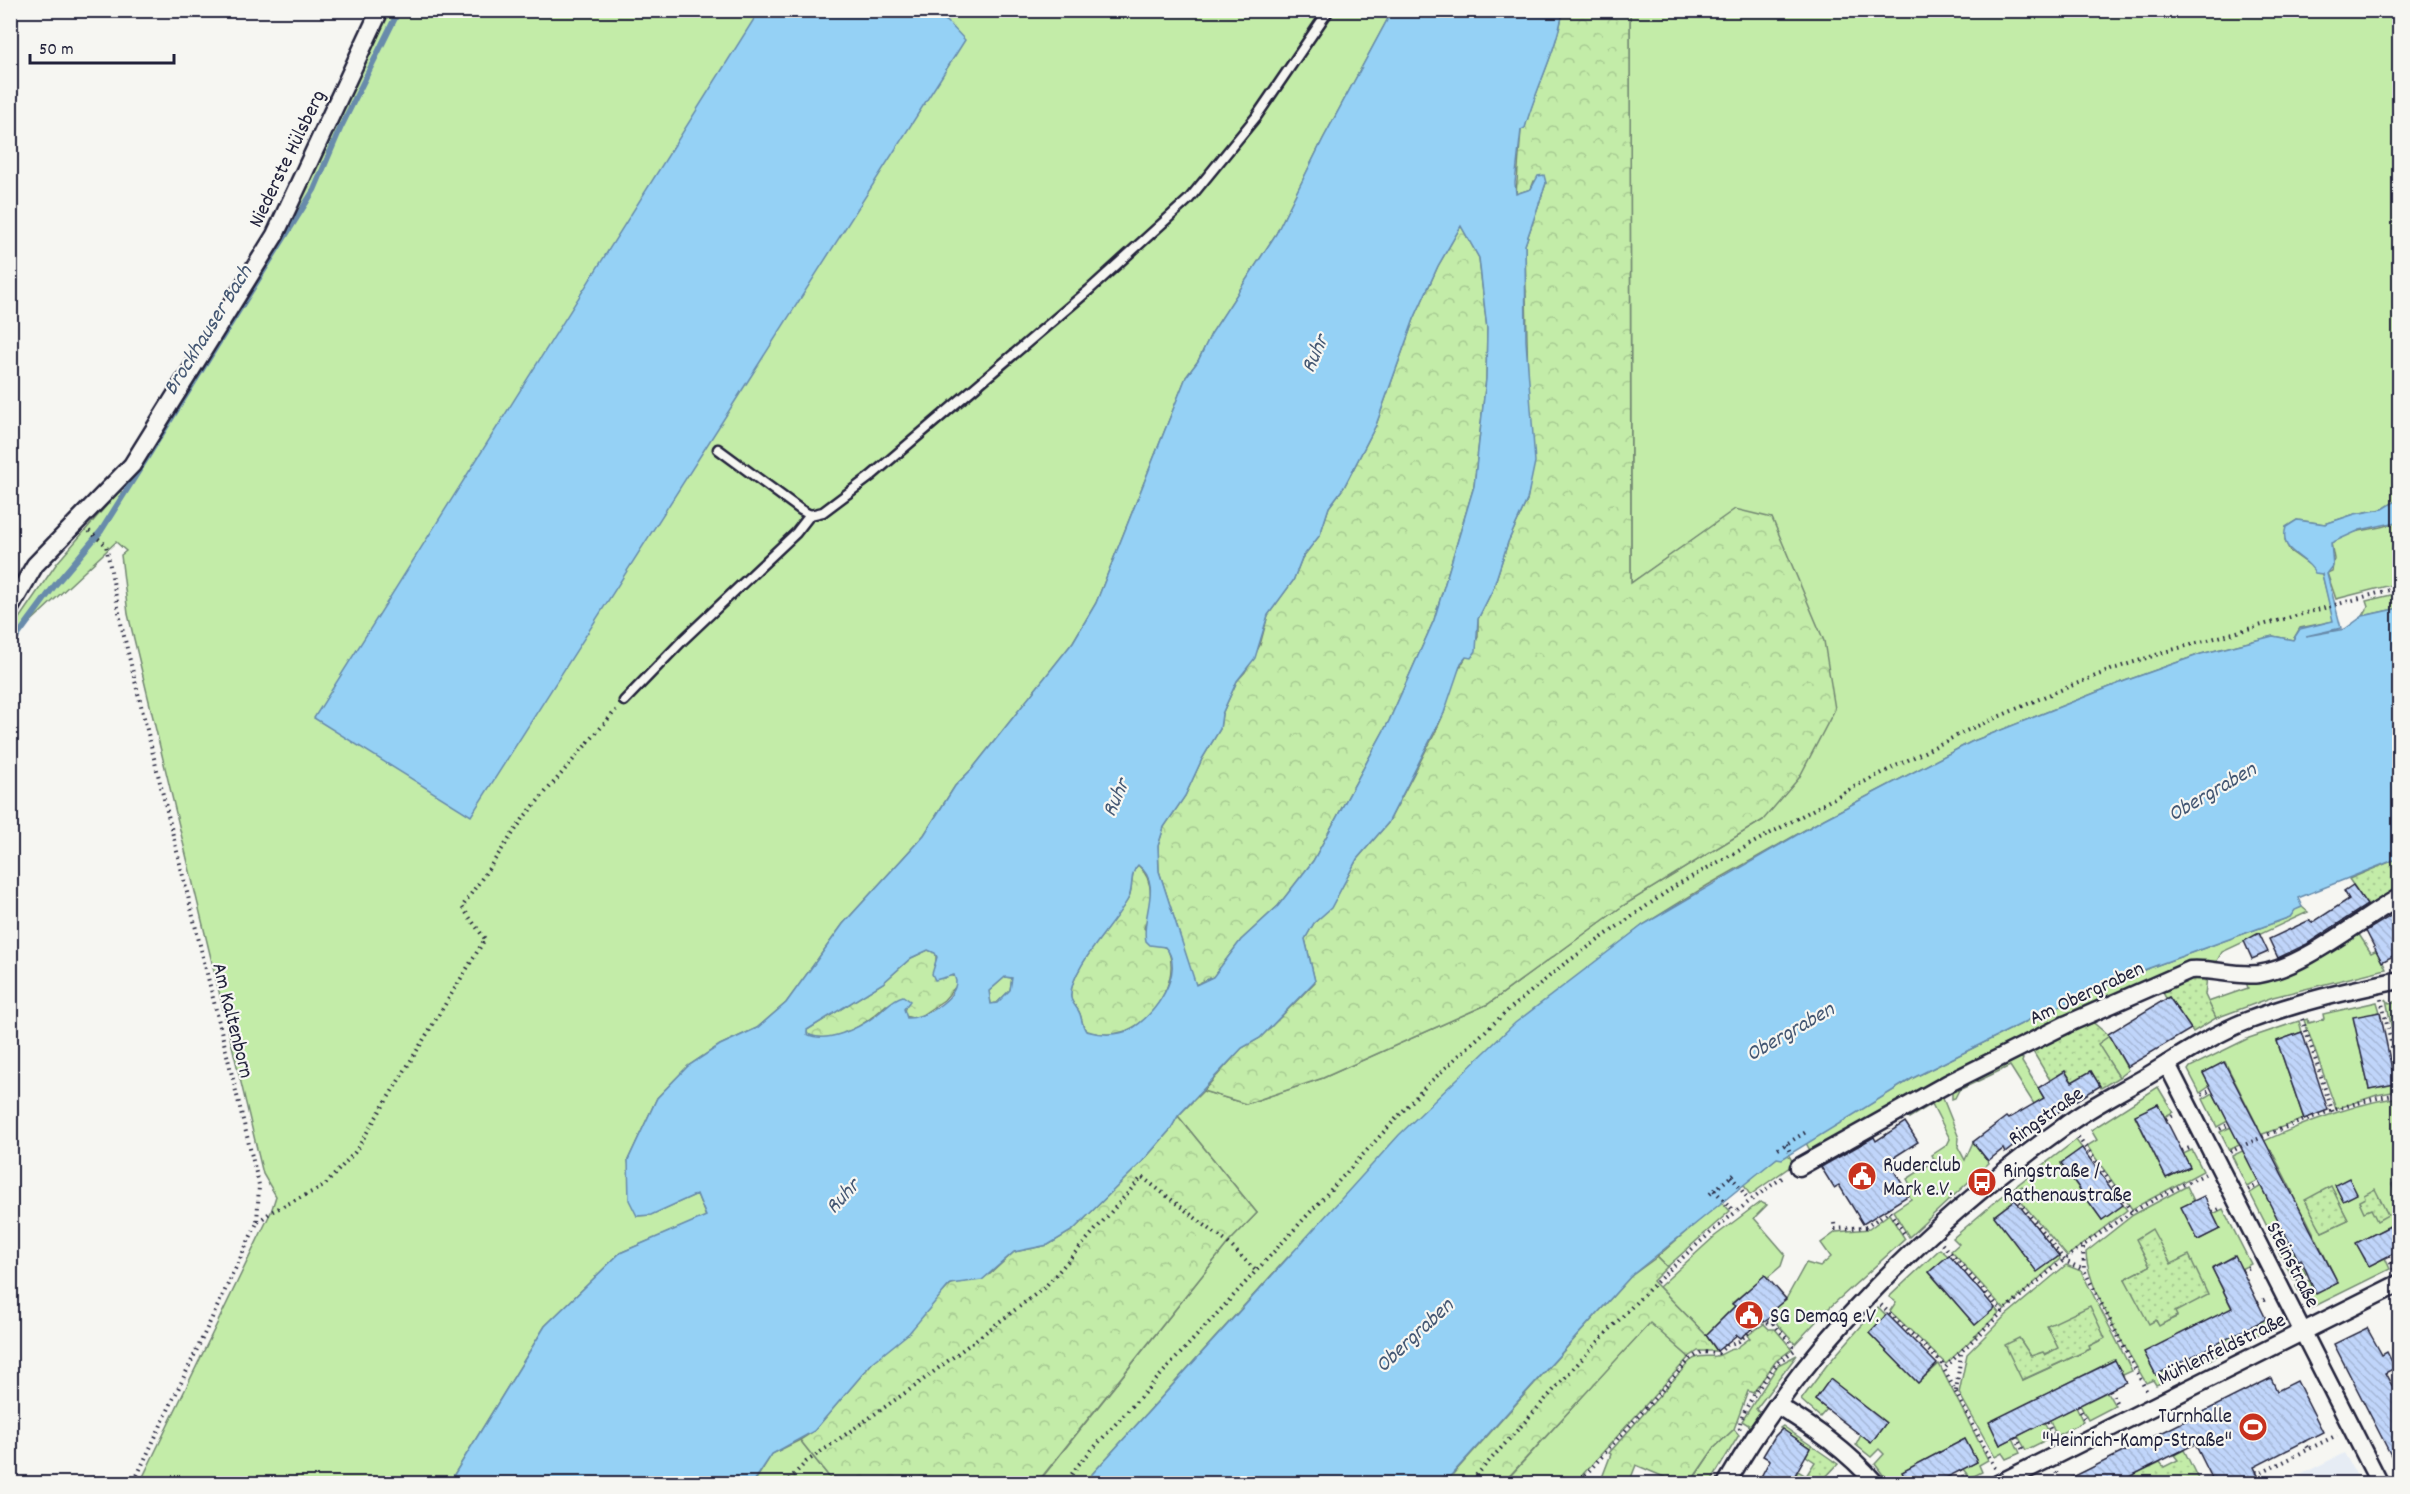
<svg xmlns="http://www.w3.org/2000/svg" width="2410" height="1494" viewBox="0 0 2410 1494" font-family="Dekko,sans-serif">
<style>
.built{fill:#e6ecf4}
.grass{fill:#c3eca8;stroke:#728772;stroke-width:1.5;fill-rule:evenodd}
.forest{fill:url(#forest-crowns);stroke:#728772;stroke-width:1.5}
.garden{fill:url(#garden-dots);stroke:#728772;stroke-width:1.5}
.water{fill:#95d1f5;stroke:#678bab;stroke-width:1.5;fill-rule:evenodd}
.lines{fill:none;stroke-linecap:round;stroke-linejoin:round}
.stream{stroke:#678bab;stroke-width:6}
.building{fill:url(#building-back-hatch);stroke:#22223b;stroke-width:1.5}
.lane-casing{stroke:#22223b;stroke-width:13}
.street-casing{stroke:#22223b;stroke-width:21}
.path{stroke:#22223b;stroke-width:4;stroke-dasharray:1.5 4.5;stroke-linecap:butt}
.lane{stroke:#f6f6f2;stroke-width:8}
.street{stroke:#f6f6f2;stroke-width:16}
.labels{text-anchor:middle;stroke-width:4.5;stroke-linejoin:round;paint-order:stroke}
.street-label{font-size:21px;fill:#22223b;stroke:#f6f6f2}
.poi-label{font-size:21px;fill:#22223b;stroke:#f6f6f2;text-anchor:start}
.water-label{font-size:22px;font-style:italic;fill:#445773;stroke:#f6f6f2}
</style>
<defs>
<pattern id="forest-crowns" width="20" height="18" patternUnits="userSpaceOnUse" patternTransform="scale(1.5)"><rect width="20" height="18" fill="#c3eca8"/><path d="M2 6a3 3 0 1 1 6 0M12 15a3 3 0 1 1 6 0" fill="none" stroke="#a7ca92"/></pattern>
<pattern id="garden-dots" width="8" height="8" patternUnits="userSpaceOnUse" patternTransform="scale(1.5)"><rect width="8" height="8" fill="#c3eca8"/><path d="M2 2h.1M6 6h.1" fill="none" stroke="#a7ca92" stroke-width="1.8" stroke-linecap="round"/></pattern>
<pattern id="building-back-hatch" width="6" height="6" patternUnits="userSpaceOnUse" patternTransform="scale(1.5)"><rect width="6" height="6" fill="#c0d5fa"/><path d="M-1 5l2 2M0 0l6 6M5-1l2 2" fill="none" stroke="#a5b7d7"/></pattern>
</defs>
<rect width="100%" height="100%" fill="#f6f6f2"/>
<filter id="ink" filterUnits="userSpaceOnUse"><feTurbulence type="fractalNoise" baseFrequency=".0167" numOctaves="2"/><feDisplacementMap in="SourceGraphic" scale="12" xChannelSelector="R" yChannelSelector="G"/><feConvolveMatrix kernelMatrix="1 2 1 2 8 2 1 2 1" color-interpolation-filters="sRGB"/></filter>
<g filter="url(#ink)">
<!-- built -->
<polygon class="built" points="2344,1453 2361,1483 2284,1483"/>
<!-- grass -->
<g class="grass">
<polygon points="380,11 1392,11 1323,139 1276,234 1211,334 1198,361 1186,377 1096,603 1073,642 973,768 955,786 924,835 843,924 786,1003 757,1028 720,1045 688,1066 657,1098 628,1160 637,1216 650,1215 697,1194 706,1217 620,1253 545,1326 449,1483 140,1483 271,1212 276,1196 263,1174 128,614 121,555 126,551 116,542 24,628 11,647 11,630 57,563 119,491 125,493 295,221 275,235"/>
<polygon points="1630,11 2399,11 2399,499 2383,509 2355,514 2325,524 2297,520 2286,527 2285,541 2290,551 2322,574 2334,621 2300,628 2293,640 2273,636 2201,654 2125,681 1971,742 1824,819 1708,885 1643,925 1609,952 1287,1258 1084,1483 1037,1484 1228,1243 1257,1213 1178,1116 1203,1091 1246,1104 1323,1078 1488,1004 1624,905 1763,820 1735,510 1631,583"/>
<path d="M 2399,520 L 2399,583 L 2336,599 L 2327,573 L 2332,571 L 2334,559 L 2331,543 C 2350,526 2380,533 2399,520 Z"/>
<polygon points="2399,593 2399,608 2363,616 2368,607 2366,601"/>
<polygon points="2302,907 2308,912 2222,952 2214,966 2202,963 1812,1154 1806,1143 1913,1078 2033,1018 2130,975 2290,917 2295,909"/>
<polygon points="2358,933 2371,953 2377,950 2386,969 2273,997 2216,1018 2208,1002 2248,988 2246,982"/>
<polygon points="1005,977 1012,978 1010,990 997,1003 991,1004 989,991"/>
<polygon points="2386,999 2389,1003 2399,1001 2399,1067"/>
<polygon points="2377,1002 2380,1012 2354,1018 2369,1089 2395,1084 2397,1091 2377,1095 2336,1109 2304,1020 2308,1019 2309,1023 2324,1019 2323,1014"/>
<polygon points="2299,1021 2302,1032 2277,1041 2304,1119 2260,1135 2229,1150 2220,1132 2231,1127 2237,1138 2258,1127 2225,1062 2203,1073 2210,1086 2200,1093 2188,1070 2190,1067 2249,1038"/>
<polygon points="2109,1036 2128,1070 2119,1077 2097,1044"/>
<polygon points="2015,1055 2023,1059 2022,1062 2051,1109 2060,1111 2048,1120 2034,1104 2010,1066 1959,1090 1955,1098 1952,1099 1952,1089"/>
<polygon points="2158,1087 2173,1112 2164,1117 2158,1104 2135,1116 2166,1178 2190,1167 2183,1154 2192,1150 2203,1171 2132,1209 2087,1146 2097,1140 2091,1130"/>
<polygon points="2213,1093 2228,1121 2217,1127 2203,1099"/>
<polygon points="1942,1096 1959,1138 1958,1147 1965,1160 1973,1142 1989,1163 1909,1237 1893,1211 1911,1199 1906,1190 1911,1186 1907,1179 1935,1161 1932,1155 1947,1145 1950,1139 1932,1104 1909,1118 1905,1113"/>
<path d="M 2399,1097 L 2399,1180 L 2392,1184 L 2399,1198 L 2399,1221 L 2357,1243 L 2368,1266 L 2385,1258 L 2390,1269 L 2309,1309 L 2296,1286 L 2309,1280 L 2316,1293 L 2338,1283 L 2305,1216 L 2282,1227 L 2289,1241 L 2277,1246 L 2250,1193 L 2261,1186 L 2271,1205 L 2293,1193 L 2271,1150 L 2249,1161 L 2259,1180 L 2247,1187 L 2232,1156 C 2284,1131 2342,1106 2399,1097 ZM 2331,1187 L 2348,1220 L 2322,1232 L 2315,1216 Z"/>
<polygon points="2076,1140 2082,1148 2061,1164 2102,1220 2123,1205 2127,1210 2067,1256 2018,1198 2026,1191 2022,1186 2014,1193 2012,1189"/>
<polygon points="1788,1154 1794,1164 1750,1195 1743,1184 1777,1158"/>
<path d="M 2187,1186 L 2194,1201 L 2198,1240 L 2220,1229 L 2213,1214 L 2223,1209 L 2251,1264 L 2241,1269 L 2234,1256 L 2212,1268 L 2243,1331 L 2269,1318 L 2273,1325 L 2280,1323 L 2209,1360 L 2203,1351 L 2218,1343 L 2208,1321 L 2145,1353 L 2156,1375 L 2168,1369 L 2172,1378 L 2156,1385 L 2153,1380 L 2146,1383 C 2127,1349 2087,1290 2086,1252 L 2133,1215 ZM 2188,1256 L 2175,1313 L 2177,1317 L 2159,1325 L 2125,1279 L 2150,1266 L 2171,1264 Z"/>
<polygon points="2007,1192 2013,1201 1994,1216 2037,1271 2059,1256 2060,1259 2005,1310 1951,1251 1959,1244 1953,1238"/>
<polygon points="1721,1201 1730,1211 1667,1267 1657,1257"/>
<polygon points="1760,1202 1767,1205 1754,1218 1785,1254 1781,1266 1767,1278 1765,1276 1732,1303 1735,1306 1706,1335 1659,1287 1715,1236"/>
<polygon points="1889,1214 1905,1239 1828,1309 1795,1344 1777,1324 1774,1309 1786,1299 1806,1263 1820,1267 1831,1257 1821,1243 1836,1232 1869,1229"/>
<polygon points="2292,1246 2306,1274 2294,1280 2279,1252"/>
<polygon points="1940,1249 1948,1256 1929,1272 1975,1325 1995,1308 1999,1313 1946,1364 1890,1311 1896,1302 1889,1297"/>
<path d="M 2066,1265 L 2081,1271 L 2132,1371 L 2123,1375 L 2114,1360 L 1990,1422 L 2000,1445 L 2013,1438 L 2020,1453 L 2006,1459 L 2002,1453 L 1995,1457 L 1959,1393 L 1967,1354 L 2004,1317 ZM 2019,1338 L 2031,1357 L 2105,1338 L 2089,1346 L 2090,1349 L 2023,1380 Z"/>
<polygon points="1878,1307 1886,1315 1869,1333 1918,1383 1939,1364 1988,1460 1979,1465 1982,1472 1970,1478 1963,1469 1977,1462 1965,1439 1902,1472 1908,1483 1889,1483 1875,1464 1884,1454 1879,1449 1871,1457 1856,1445 1861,1435 1871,1443 1886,1423 1830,1380 1815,1400 1827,1409 1820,1417 1801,1400 1827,1365"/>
<polygon points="1650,1322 1689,1357 1575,1483 1503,1484"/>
<polygon points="1797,1355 1756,1409 1761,1415 1753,1428 1742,1421 1778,1365"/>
<polygon points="2107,1392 2115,1406 2088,1420 2080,1405"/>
<polygon points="2076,1407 2083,1422 2056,1436 2050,1420"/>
<polygon points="2044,1423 2052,1437 2026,1450 2018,1436"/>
<polygon points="1734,1429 1739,1435 1710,1483 1690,1484 1714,1448"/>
<polygon points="800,1440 834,1483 753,1484 772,1454"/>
</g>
<!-- forest -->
<g class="forest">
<path d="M 1563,11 L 1630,11 L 1631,583 L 1735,509 L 1772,518 L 1824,641 L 1835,709 L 1799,778 L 1763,820 L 1624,905 L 1488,1004 L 1323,1078 L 1246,1104 L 1203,1091 L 1242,1048 L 1260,1038 L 1315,982 L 1305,939 L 1314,923 L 1331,907 L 1357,859 L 1388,823 L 1435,733 L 1444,713 L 1454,677 L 1478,637 L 1478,619 L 1493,589 L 1508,542 L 1527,500 L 1530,482 L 1525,245 L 1546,183 L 1534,181 L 1531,189 L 1516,194 L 1521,130 L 1525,127 C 1536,87 1556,52 1563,11 Z"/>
<polygon points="1461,226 1479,258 1487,329 1486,379 1474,486 1434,620 1389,721 1313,861 1278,906 1241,940 1213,977 1195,985 1159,871 1158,846 1164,827 1185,796 1202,759 1220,729 1222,714 1237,681 1245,672 1260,645 1268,615 1293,581 1302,558 1320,535 1329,507 1344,487 1376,425 1414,319 1438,266"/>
<path d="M 1138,865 C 1156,881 1152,908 1144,928 L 1160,945 L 1168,949 C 1179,978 1158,1014 1132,1028 C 1118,1036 1100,1035 1086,1031 C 1082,1025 1082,1020 1080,1014 C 1078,1008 1072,1004 1071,998 C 1067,972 1116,921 1128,899 C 1134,889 1129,872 1138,865 Z"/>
<path d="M 928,950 L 936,953 L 936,966 L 944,978 L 949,975 L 956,977 L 957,985 L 944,1000 L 916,1019 L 905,1016 L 904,1011 L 906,1005 L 886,1005 C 869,1022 833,1047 807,1034 L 807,1030 L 883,983 L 911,958 Z"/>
<polygon points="1178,1116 1257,1213 1228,1243 1037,1483 834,1483 800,1440 814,1431 872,1363 951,1284 990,1274 1014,1252 1048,1245 1073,1230 1142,1162 1170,1130"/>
<polygon points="1657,1257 1667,1267 1653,1281 1706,1335 1717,1351 1698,1351 1689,1357 1650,1323 1503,1483 1444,1484 1631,1276"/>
<path d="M 1764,1324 L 1769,1329 L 1775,1329 L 1792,1349 L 1776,1361 L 1753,1393 L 1748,1391 L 1734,1429 L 1714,1448 L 1690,1483 L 1678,1483 L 1636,1465 L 1629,1483 L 1600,1483 L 1611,1454 L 1609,1453 L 1690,1361 C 1700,1354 1706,1357 1716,1356 C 1724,1355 1727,1349 1735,1349 L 1750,1338 L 1748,1335 Z"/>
</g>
<!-- garden -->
<g class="garden">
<polygon points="2399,858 2399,889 2369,908 2349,879"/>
<polygon points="2190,976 2207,976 2205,995 2216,1018 2193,1032 2169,997 2166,998 2161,989"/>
<polygon points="2089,1019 2109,1036 2098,1044 2119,1077 2101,1088 2091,1071 2072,1082 2065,1071 2050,1080 2032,1050"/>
<polygon points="2331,1186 2348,1220 2322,1232 2305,1200"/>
<polygon points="2375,1189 2388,1215 2377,1221 2371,1209 2364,1212 2359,1201 2365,1198 2364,1195"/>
<polygon points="2152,1229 2171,1264 2189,1255 2208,1295 2175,1312 2177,1316 2159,1326 2156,1320 2149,1324 2125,1279 2150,1266 2136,1239"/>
<polygon points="2090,1306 2105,1338 2089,1346 2090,1349 2022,1380 2005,1345 2019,1338 2031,1356 2043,1352 2045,1355 2058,1348 2047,1326"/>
<polygon points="1783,1426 1838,1464 1820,1483 1792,1483 1798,1471 1806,1476 1815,1462 1806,1456 1810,1448 1780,1428"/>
<polygon points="2184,1450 2200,1483 2124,1484 2122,1480 2160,1462 2164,1467 2178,1460 2174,1455"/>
</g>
<!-- water -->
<g class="water">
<polygon points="759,11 931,11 948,22 965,40 471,816 314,718"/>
<path d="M 1392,11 L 1563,11 C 1556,52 1536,88 1525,128 L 1521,130 L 1515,183 L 1516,194 L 1531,189 L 1538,176 L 1544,175 L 1546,183 L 1525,245 L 1526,341 L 1535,462 L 1527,500 L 1508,542 L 1493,589 L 1478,619 L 1476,651 L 1471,658 L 1466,657 L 1461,663 L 1444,713 L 1388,823 L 1357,859 L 1331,908 L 1314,923 L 1305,939 L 1315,981 L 1260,1038 L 1242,1048 L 1178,1116 L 1170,1130 L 1142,1162 L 1073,1230 L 1048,1245 L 1014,1252 L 982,1280 L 950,1284 L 909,1333 L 872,1363 L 814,1431 L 772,1454 L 753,1483 L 449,1483 L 545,1326 L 620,1253 L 706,1216 L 697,1194 L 651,1215 L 637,1216 L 629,1200 L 628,1160 L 657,1098 L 688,1066 L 720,1045 L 757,1028 L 786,1003 L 843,924 L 924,835 L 955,786 L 973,768 L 1073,642 L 1096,603 L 1186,377 L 1198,361 L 1211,334 L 1276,234 L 1323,139 ZM 1461,226 L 1479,258 L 1487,329 L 1486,379 L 1474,486 L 1434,620 L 1389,721 L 1313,861 L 1278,906 L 1241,940 L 1213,977 L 1196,985 L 1159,871 L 1158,846 L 1164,827 L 1185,796 L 1202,759 L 1220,729 L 1222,714 L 1237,681 L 1255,658 L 1268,615 L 1293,581 L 1302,558 L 1320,535 L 1329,507 L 1344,487 L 1376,425 L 1414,319 L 1438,266 ZM 1138,865 C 1164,884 1140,917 1146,941 L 1150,945 L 1165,947 C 1187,970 1154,1017 1131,1029 C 1118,1036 1100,1035 1086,1031 C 1082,1025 1082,1020 1080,1014 C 1078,1008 1072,1004 1071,998 C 1067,972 1116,922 1128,899 C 1134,889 1129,873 1138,865 ZM 928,950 L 935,953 L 937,957 L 932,974 L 935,980 L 954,975 L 956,981 C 956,1000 924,1018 907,1018 L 904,1009 L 910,1001 L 903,996 C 891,999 885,1009 875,1016 C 859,1028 827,1044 807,1034 L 807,1030 L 883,983 L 911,958 ZM 1005,977 L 1012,978 L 1010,990 L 997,1003 L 991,1004 L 989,991 Z"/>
<path d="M 2399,499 L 2399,520 L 2397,522 L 2360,530 L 2331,543 L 2333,566 L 2327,574 L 2341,628 L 2306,636 L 2345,629 L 2363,616 L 2399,608 L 2399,858 L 2298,898 L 2302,907 L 2295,910 L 2290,917 L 2130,975 L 2033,1018 L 1913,1078 L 1782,1159 L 1777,1158 L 1631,1276 L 1444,1483 L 1084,1483 L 1399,1135 L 1515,1023 L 1643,925 L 1824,819 L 1971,742 L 2125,681 L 2201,654 L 2273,636 L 2293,640 L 2300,629 L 2333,621 L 2322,574 L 2315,573 C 2306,554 2278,554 2286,527 L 2297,520 L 2325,524 L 2355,514 L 2383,509 Z"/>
</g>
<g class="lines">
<!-- stream -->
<polyline class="stream" points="10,646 55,585 101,531 314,190 340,129 399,10"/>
</g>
<!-- building -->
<g class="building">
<polygon points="2353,885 2367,905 2307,944 2278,958 2269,939 2310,920 2312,923 2349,899 2344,891"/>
<polygon points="2400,910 2400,952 2382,962 2366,931"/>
<polygon points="2259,933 2268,952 2252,959 2244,941"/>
<polygon points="2169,997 2191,1029 2127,1067 2108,1034"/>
<polygon points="2380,1012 2395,1084 2369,1089 2353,1017"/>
<polygon points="2302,1032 2328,1110 2304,1119 2277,1041"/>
<polygon points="2224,1062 2338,1283 2316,1294 2301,1259 2299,1261 2203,1073"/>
<polygon points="2065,1071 2072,1082 2091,1071 2100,1086 2047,1119 2005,1153 2003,1149 1988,1161 1973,1142 2006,1117 2008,1119 2044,1098 2038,1088"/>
<polygon points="2158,1104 2190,1167 2166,1178 2135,1115"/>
<polygon points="1905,1122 1918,1142 1888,1161 1909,1195 1863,1224 1839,1185 1834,1188 1821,1167 1874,1137 1876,1141"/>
<polygon points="2082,1148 2123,1205 2102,1220 2061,1163"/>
<polygon points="2349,1178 2357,1194 2343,1201 2335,1185"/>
<polygon points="2204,1196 2220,1229 2198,1240 2181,1207"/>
<polygon points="2015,1200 2059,1256 2037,1272 1994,1216"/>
<polygon points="2400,1221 2400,1250 2369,1266 2356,1243"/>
<polygon points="1949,1255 1995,1308 1975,1325 1929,1272"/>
<polygon points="2235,1256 2266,1319 2156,1375 2144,1352 2232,1308 2212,1268"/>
<polygon points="1765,1275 1786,1299 1774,1309 1777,1312 1770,1318 1764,1322 1762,1320 1741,1338 1737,1335 1717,1351 1706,1335 1735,1306 1732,1304"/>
<polygon points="1887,1314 1937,1364 1918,1383 1869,1333"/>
<polygon points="2367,1328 2382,1355 2387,1352 2395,1368 2385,1373 2400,1400 2400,1473 2334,1344"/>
<polygon points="2115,1360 2126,1382 2000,1445 1989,1422"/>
<polygon points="2271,1378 2277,1391 2297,1381 2323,1432 2254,1467 2262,1484 2215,1484 2195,1444 2115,1484 2059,1484"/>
<polygon points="1830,1379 1886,1423 1871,1443 1815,1400"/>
<polygon points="1782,1429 1810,1448 1790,1484 1757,1484 1770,1460 1763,1456 1775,1436"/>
<polygon points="1965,1439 1977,1462 1934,1484 1908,1484 1902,1472"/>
</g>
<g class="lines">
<!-- lane casing -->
<g class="lane-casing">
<g id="lane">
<polyline points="718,449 801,510 810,515 823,512 871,476 1089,290 1189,199 1256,117 1329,10"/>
<polyline points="624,701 684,639 796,533 810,515"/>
</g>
</g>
<!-- street casing -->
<g class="street-casing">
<g id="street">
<polyline points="10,608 35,565 132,465 275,235 380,10"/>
<polyline points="2167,1064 2380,1484"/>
<path d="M 1799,1167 L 1947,1084 L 2067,1024 L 2190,970 C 2213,968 2236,977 2259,974 C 2304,967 2358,921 2400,897"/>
<path d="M 1777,1405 C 1814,1428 1848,1451 1876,1484"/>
<path d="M 1726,1484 C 1806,1343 1934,1219 2066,1125 C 2090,1107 2118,1093 2144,1078 C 2176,1059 2211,1035 2247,1021 C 2297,1002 2347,991 2400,980"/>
<polyline points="1998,1484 2400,1283"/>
</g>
</g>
<!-- path -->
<g class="path">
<polyline points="89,531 106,545 122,628 259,1185 257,1223 133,1484"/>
<polyline points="2381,999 2400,1081"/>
<polyline points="2302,1019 2333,1113"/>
<polyline points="2202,1095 2212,1090"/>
<polyline points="2166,1119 2176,1114"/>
<polyline points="2220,1129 2230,1124"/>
<polyline points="2078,1137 2132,1212"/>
<polyline points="1786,1144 1791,1154"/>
<polyline points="1778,1149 1806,1132"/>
<polyline points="2182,1151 2192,1147"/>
<path d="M 2230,1152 C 2276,1129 2349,1101 2400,1094"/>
<polyline points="1731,1176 1749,1200"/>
<polyline points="2008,1188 2065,1261 2084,1270"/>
<polyline points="1714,1190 1734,1211"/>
<polyline points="2248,1190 2260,1184"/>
<polyline points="1710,1194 1736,1172"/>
<polyline points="2212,1212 2222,1207"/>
<polyline points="258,1222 271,1212 324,1186 355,1152 485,939 462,907 525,816 616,710"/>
<polyline points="1834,1223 1835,1229 1866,1227 1889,1211 1906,1236"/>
<polyline points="1942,1244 2004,1313"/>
<polyline points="2083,1248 2084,1270 2147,1392"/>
<polyline points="2277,1249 2290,1243"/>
<polyline points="2388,1257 2394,1269"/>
<polyline points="2242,1271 2252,1266"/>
<polyline points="2297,1281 2307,1277"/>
<polyline points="2258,1303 2268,1298"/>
<polyline points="1881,1305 1946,1367"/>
<polyline points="1773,1323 1796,1349"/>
<polyline points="2201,1352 2206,1362"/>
<polyline points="2171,1368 2176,1378"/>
<polyline points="2110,1390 2118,1406"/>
<polyline points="1956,1391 1961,1354"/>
<polyline points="2078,1406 2086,1422"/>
<polyline points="2047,1422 2054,1437"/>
<path d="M 1740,1429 C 1736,1417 1768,1374 1777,1364 C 1782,1358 1790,1354 1796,1349"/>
<polyline points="2016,1437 2024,1452"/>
<polyline points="2304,1441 2309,1449"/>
<path d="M 1995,1468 L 1944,1369 C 1996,1315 2067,1252 2131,1213 C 2155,1198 2181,1186 2205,1174"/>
<polyline points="1960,1470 1967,1484"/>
<polyline points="2056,1472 2060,1482"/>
<polyline points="2256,1472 2261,1473 2337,1435"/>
<polyline points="785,1484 806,1462 915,1386 1045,1287 1142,1177 1228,1243 1256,1271"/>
<polyline points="1065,1484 1078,1465 1426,1086 1506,1012 1563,965 1675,886 1854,787 1968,730 2046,696 2113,669 2168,651 2400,587"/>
<path d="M 1468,1484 C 1568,1377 1663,1258 1785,1176"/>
<polyline points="1577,1484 1690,1359 1702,1352 1718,1353 1727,1345 1739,1341 1761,1322 1773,1323 1770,1318"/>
</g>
<!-- lane -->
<use href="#lane" class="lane"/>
<!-- street -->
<use href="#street" class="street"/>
</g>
</g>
<!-- icons -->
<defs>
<g id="civic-disc" transform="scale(1.5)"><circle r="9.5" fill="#c8321e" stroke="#f6f6f2"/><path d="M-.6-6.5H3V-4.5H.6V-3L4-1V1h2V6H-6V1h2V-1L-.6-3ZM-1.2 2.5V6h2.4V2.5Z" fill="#fff"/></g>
<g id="bus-disc" transform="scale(1.5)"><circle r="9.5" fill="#c8321e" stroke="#f6f6f2"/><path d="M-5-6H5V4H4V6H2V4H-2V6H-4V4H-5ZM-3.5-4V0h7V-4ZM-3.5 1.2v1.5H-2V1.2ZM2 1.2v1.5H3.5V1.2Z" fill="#fff"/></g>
<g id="stadium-disc" transform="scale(1.5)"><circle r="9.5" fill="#c8321e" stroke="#f6f6f2"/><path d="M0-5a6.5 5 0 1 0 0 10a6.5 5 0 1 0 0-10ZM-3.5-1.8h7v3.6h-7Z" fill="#fff"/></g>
</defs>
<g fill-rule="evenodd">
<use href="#civic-disc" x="1862" y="1176"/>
<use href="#bus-disc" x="1982" y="1182"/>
<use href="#civic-disc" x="1749" y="1315"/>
<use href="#stadium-disc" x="2253" y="1427"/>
</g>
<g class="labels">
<!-- street labels -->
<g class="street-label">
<text transform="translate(286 158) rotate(-64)" y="7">Niederste Hülsberg</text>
<text transform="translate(2086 992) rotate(-25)" y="7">Am Obergraben</text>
<text transform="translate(234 1020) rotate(76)" y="7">Am Kaltenborn</text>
<text transform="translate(2045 1115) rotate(-35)" y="7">Ringstraße</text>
<text transform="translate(2294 1264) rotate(63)" y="7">Steinstraße</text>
<text transform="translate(2221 1348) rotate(-26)" y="7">Mühlenfeldstraße</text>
</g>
<!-- poi labels -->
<g class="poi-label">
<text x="1883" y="1171">Ruderclub<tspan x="1883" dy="24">Mark e.V.</tspan></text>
<text x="2003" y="1177">Ringstraße /<tspan x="2003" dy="24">Rathenaustraße</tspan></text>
<text x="1770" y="1322">SG Demag e.V.</text>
<text x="2232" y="1422" text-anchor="end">Turnhalle<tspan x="2232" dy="24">"Heinrich-Kamp-Straße"</tspan></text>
</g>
<!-- water labels -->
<g class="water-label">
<text transform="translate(206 329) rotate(-58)" y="8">Brockhauser Bach</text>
<text transform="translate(1313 353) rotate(-66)" y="8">Ruhr</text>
<text transform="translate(2211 790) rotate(-30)" y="8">Obergraben</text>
<text transform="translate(1114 797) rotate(-66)" y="8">Ruhr</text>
<text transform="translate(1789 1030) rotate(-30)" y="8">Obergraben</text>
<text transform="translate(841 1195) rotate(-47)" y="8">Ruhr</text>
<text transform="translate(1413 1334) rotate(-43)" y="8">Obergraben</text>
</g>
</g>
<!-- margin -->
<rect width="2410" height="1494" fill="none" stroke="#f6f6f2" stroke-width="36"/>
<rect x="18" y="18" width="2374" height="1458" fill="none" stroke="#22223b" stroke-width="2" filter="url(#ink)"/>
<!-- scale -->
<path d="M30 54v9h144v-9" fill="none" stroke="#22223b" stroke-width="3"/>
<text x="39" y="54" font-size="18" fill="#22223b" stroke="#f6f6f2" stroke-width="4.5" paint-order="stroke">50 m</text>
</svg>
